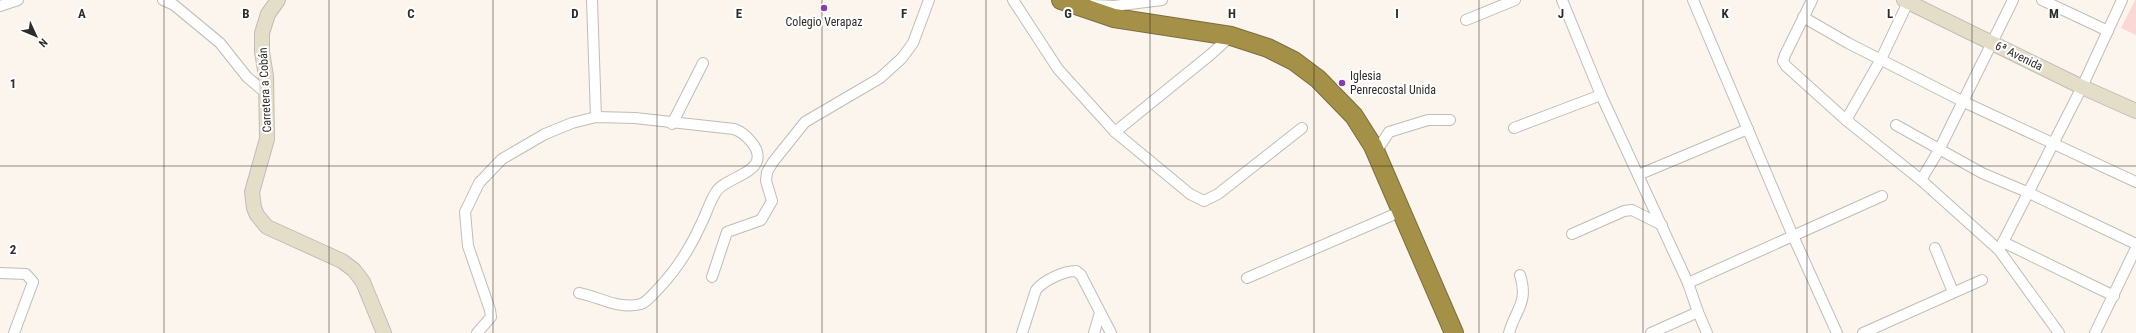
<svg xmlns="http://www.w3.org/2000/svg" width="2136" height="333" viewBox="0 0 2136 333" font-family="'Roboto Condensed',sans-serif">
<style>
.green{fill:#fbd7d5}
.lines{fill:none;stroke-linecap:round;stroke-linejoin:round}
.street-casing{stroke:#c2bcb5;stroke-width:12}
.secondary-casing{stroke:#c2bcb5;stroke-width:16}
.highway-casing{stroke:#7c6d3d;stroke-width:20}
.street{stroke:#fff;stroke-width:10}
.secondary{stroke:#e4dec8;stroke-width:14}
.highway{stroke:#a59047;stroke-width:18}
.grid{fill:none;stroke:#2f2d2a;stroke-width:1;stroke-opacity:0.55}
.poi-dot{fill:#873daf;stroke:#fff;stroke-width:1.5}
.labels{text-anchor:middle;stroke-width:4;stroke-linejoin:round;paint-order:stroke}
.poi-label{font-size:12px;fill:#2f2d2a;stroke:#fff}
.street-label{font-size:12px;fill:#2f2d2a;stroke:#fff}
.grid-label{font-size:13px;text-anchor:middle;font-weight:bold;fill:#2f2d2a;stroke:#fff;stroke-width:4;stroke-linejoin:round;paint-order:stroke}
</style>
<rect width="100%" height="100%" fill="#fcf5ee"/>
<!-- green -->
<polygon class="green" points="2135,0 2136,0 2136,35 2121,28"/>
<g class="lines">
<!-- street casing -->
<g class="street-casing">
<g id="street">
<polyline points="163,0 174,5 220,43 247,77 267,94"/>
<polyline points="592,0 596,117"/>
<polyline points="1013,0 1058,69 1115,132 1190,194 1204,201 1218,194 1302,128"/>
<polyline points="1562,0 1601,95 1688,283 1698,312 1707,333"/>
<polyline points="1693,0 1793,236 1837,333"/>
<polyline points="1812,0 1785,55 1783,61 1786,66 1846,120 1921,180 1999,250 2059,333"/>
<polyline points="2042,0 2108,31"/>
<polyline points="1092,5 1114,6 1162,0"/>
<polyline points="0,6 18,0"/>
<polyline points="1803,17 1848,43 1964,102 2136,182"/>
<polyline points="1466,20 1515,0"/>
<polyline points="1846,120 1881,59 1909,0"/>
<polyline points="672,124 703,63"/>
<polyline points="1896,125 1982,173 2027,192 2136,244"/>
<polyline points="1514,128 1601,95"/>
<polyline points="1115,132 1210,55 1231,36"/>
<polyline points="1376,152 1389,132 1428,120 1450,120"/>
<polyline points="1638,175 1748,129"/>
<polyline points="1921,180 1939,150 2013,0"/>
<polyline points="1572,234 1624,211 1632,210 1662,225"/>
<polyline points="2003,242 2114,296"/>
<polyline points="1935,248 1953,292"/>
<polyline points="1999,250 2082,87 2122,0"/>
<polyline points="0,273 26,274 33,282 14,333"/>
<polyline points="712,277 727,232 761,220 772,201 766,181 767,172 773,162 805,122 880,78 902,58 913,43 929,0"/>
<polyline points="1247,278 1402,211"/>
<polyline points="1688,283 1882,196"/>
<path d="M 477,333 L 491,317 L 490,310 L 468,246 L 465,212 L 479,183 L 502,159 L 545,134 L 572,123 L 596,117 L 635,118 L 734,129 C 745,133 761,148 757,161 C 752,175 723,180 716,192 C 710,201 707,212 702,222 C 691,247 677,269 659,288 C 654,293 647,302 641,304 C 619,310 600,297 579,293"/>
<path d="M 1022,333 L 1036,290 C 1044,280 1064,271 1076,271 L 1081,275 L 1111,333"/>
<polyline points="1094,333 1100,313"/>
<path d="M 1509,333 C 1515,310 1529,303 1520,275"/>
<polyline points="1651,333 1698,312"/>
<polyline points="1863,333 1982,280"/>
<polyline points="2095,333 2136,248"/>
</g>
</g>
<!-- secondary casing -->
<g class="secondary-casing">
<g id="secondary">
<polyline points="278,0 268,14 262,33 262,52 266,76 267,139 252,192 254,208 257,215 267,227 342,261 354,270 363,282 384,333"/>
<polyline points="1904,0 2082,87 2136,111"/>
</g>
</g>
<!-- highway casing -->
<g class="highway-casing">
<polyline id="highway" points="1061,0 1114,18 1231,36 1268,48 1294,61 1318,79 1354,116 1373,146 1454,333"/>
</g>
<!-- street -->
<use href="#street" class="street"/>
<!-- secondary -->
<use href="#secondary" class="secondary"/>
<!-- highway -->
<use href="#highway" class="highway"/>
</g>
<!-- grid -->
<path class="grid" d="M 164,0 L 164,333M 329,0 L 329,333M 493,0 L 493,333M 657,0 L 657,333M 822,0 L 822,333M 986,0 L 986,333M 1150,0 L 1150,333M 1314,0 L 1314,333M 1479,0 L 1479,333M 1643,0 L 1643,333M 1807,0 L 1807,333M 1972,0 L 1972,333M 0,166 L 2136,166"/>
<!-- markers -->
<g class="poi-dot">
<circle cx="824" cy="8" r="4"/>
<circle cx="1342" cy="83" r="4"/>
</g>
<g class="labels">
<!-- poi labels -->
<g class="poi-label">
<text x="824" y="26">Colegio Verapaz</text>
<text x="1350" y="80" text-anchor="start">Iglesia<tspan x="1350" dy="14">Penrecostal Unida</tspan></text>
</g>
<!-- street labels -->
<g class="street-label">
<text transform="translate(2019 56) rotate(26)" y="4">6ª Avenida</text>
<text transform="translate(265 90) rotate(-93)" y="4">Carretera a Cobán</text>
</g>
</g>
<g class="grid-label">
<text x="82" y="18">A</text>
<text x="246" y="18">B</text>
<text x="411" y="18">C</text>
<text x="575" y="18">D</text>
<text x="739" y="18">E</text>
<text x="904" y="18">F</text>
<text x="1068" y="18">G</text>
<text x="1232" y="18">H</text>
<text x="1397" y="18">I</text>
<text x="1561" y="18">J</text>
<text x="1725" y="18">K</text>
<text x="1890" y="18">L</text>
<text x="2054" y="18">M</text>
<text x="13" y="88">1</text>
<text x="13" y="254">2</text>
</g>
<!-- north arrow -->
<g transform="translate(36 36) rotate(134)" stroke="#ffffff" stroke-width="3" paint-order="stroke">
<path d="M0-3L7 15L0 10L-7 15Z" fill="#2f2d2a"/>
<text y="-6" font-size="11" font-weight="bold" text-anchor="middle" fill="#2f2d2a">N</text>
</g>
</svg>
